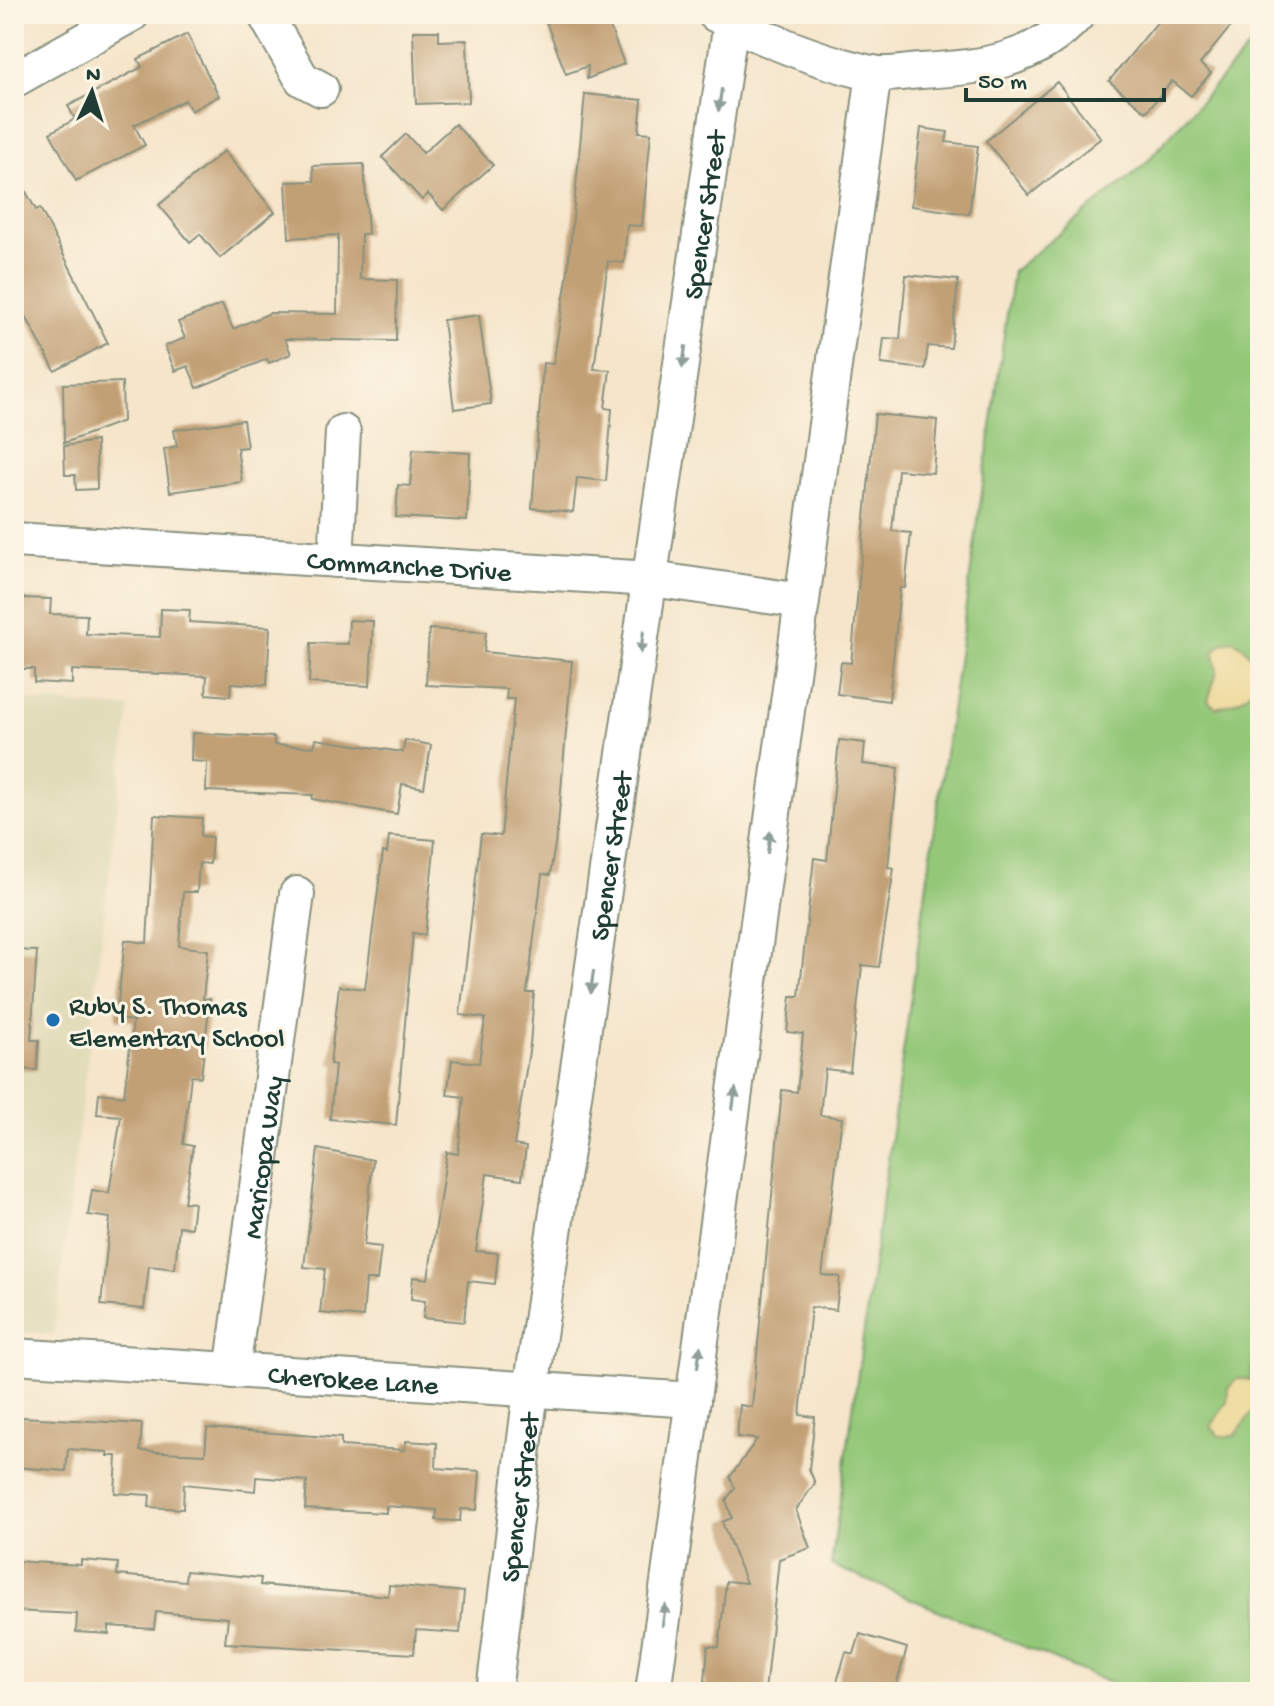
<svg xmlns="http://www.w3.org/2000/svg" width="1274" height="1706" viewBox="0 0 1274 1706" font-family="'Gochi Hand',sans-serif">
<style>
.built{fill:#e2dcba}
.green{fill:#94c879;stroke:#5a8256;stroke-width:2}
.sand{fill:#eeda9e;stroke:#868c69;stroke-width:2}
.building{fill:#c2a076}
.lines{fill:none;stroke-linecap:round;stroke-linejoin:round}
.minor-casing{stroke:#8a917f;stroke-width:38}
.minor{stroke:#fff;stroke-width:34}
.oneway{fill:#8f9e9a}
.poi-dot{fill:#1f6fb2;stroke:#fcf5e5;stroke-width:3}
.labels{text-anchor:middle;stroke-width:6;stroke-linejoin:round;paint-order:stroke}
.street-label{font-size:28px;fill:#1f3d34;stroke:#fcf5e5}
.poi-label{font-size:28px;fill:#1f3d34;stroke:#fcf5e5;text-anchor:start}
</style>
<rect width="100%" height="100%" fill="#fcf5e5"/>
<filter id="ink" filterUnits="userSpaceOnUse"><feTurbulence type="fractalNoise" baseFrequency=".0125" numOctaves="2"/><feDisplacementMap in="SourceGraphic" scale="16" xChannelSelector="R" yChannelSelector="G"/><feConvolveMatrix kernelMatrix="1 2 1 2 8 2 1 2 1" color-interpolation-filters="sRGB"/></filter>
<filter id="wash" filterUnits="userSpaceOnUse"><feTurbulence type="fractalNoise" baseFrequency=".006" numOctaves="4" result="noise"/><feDisplacementMap in="SourceGraphic" scale="32" xChannelSelector="R" yChannelSelector="G"/><feGaussianBlur stdDeviation="1.8" result="paint"/><feColorMatrix in="noise" values="0 0 0 0 0 0 0 0 0 0 0 0 0 0 0 0 0 1.4 0 .05"/><feComposite in="paint" operator="in"/></filter>
<g filter="url(#wash)">
<rect width="100%" height="100%" fill="#f5e5ca"/>
<!-- built -->
<polygon class="built" points="14,700 129,708 54,1334 14,1332"/>
<!-- green -->
<polygon class="green" points="1260,35 1260,1692 1131,1692 831,1565 1013,271 1143,166"/>
<!-- sand -->
<g class="sand">
<path d="M 1233,640 C 1242,644 1246,649 1252,657 C 1272,687 1241,702 1216,708 L 1208,701 L 1217,671 L 1214,652 L 1222,643 Z"/>
<polygon points="1260,1362 1260,1401 1235,1436 1219,1436 1211,1427 1227,1401 1228,1388 1238,1378 1250,1380 1252,1368"/>
</g>
<g id="blocks">
<!-- building -->
<g class="building">
<polygon points="543,14 605,14 624,64 587,79 588,66 566,74"/>
<polygon points="1164,14 1241,14 1200,64 1211,73 1191,96 1172,81 1146,112 1109,81"/>
<polygon points="413,31 439,31 439,41 467,40 469,102 416,104"/>
<polygon points="187,34 219,96 191,111 185,100 134,125 145,145 76,181 50,133 75,119 68,106 142,67 138,59"/>
<polygon points="1057,82 1101,138 1029,195 986,141"/>
<polygon points="585,94 642,100 639,132 651,133 642,226 627,225 624,263 608,261 594,369 610,370 605,408 612,409 606,481 577,478 573,512 532,508 543,363 553,364 567,278"/>
<polygon points="455,124 493,165 443,210 428,194 422,200 382,157 406,134 423,153"/>
<polygon points="921,128 948,132 946,142 978,146 969,214 911,206"/>
<polygon points="224,151 275,212 220,258 200,234 190,242 159,205"/>
<polygon points="364,164 368,234 361,234 360,279 397,280 396,341 285,339 291,354 269,363 267,359 197,388 188,366 175,371 165,346 185,338 178,322 222,304 233,329 270,313 337,314 338,235 289,238 286,182 314,181 313,166"/>
<polygon points="14,170 36,210 40,208 108,343 55,371 14,294"/>
<polygon points="906,275 958,280 951,348 928,346 925,369 881,364 884,338 900,339"/>
<polygon points="479,315 491,404 454,409 443,320"/>
<polygon points="122,382 123,421 64,443 63,384"/>
<polygon points="875,414 937,420 933,473 898,470 892,531 911,533 905,588 900,588 889,701 837,694 841,662 851,663"/>
<polygon points="243,420 247,447 237,448 242,482 170,492 164,449 177,446 174,430"/>
<polygon points="96,441 97,489 76,490 75,475 65,475 64,446"/>
<polygon points="413,449 470,453 467,521 396,517 398,485 410,486"/>
<polygon points="23,598 51,599 50,614 87,615 86,634 160,637 161,609 190,610 189,622 270,627 267,685 231,683 230,696 206,694 207,676 72,670 72,684 34,682 34,669 19,669"/>
<polygon points="349,620 373,621 370,686 309,683 311,643 348,644"/>
<polygon points="429,629 486,632 484,652 572,661 558,826 550,875 542,874 527,993 534,993 530,1045 514,1145 526,1147 522,1179 487,1174 476,1251 498,1253 495,1284 468,1281 464,1322 423,1318 425,1301 411,1299 413,1277 428,1279 447,1152 458,1154 464,1097 447,1095 452,1060 479,1063 485,1018 460,1015 481,834 501,836 514,699 506,699 507,689 426,685"/>
<polygon points="192,733 274,737 274,745 314,747 316,739 403,752 405,740 431,745 424,788 402,784 397,814 312,799 313,795 206,791 207,762 191,761"/>
<polygon points="839,740 865,743 863,764 898,768 888,867 894,868 879,967 862,965 850,1072 825,1069 820,1115 842,1118 822,1275 840,1277 836,1310 811,1307 800,1415 815,1417 809,1469 815,1483 796,1510 810,1548 779,1559 765,1692 704,1692 708,1646 719,1647 726,1581 746,1583 722,1522 732,1518 726,1500 735,1488 730,1477 757,1439 737,1437 740,1405 752,1407 782,1090 797,1092 803,1034 787,1032 791,996 799,996 814,858 827,860"/>
<polygon points="154,815 202,818 201,836 212,837 210,864 199,863 197,892 183,892 179,946 208,950 203,999 210,999 201,1077 191,1076 183,1144 193,1146 184,1202 194,1203 191,1228 179,1226 175,1269 149,1266 144,1309 101,1305 110,1218 88,1215 92,1190 109,1193 121,1116 97,1114 99,1093 124,1096 133,1021 116,1019 125,940 147,943"/>
<polygon points="389,836 435,840 425,935 413,933 396,1125 330,1119 335,1065 330,1064 339,986 365,989 383,852 387,853"/>
<polygon points="14,950 37,951 31,1040 39,1040 37,1070 14,1069"/>
<polygon points="318,1149 373,1160 364,1245 381,1247 377,1280 366,1280 363,1317 320,1313 325,1269 304,1267"/>
<polygon points="22,1417 142,1424 140,1451 205,1454 207,1428 341,1438 341,1446 405,1450 406,1441 437,1443 436,1468 480,1471 477,1510 461,1509 460,1521 436,1520 437,1510 386,1506 386,1513 305,1509 307,1481 256,1477 255,1491 184,1484 183,1509 149,1507 150,1495 115,1493 117,1456 108,1456 108,1452 68,1449 66,1471 14,1467 14,1425 22,1425"/>
<polygon points="81,1560 118,1563 117,1575 185,1581 186,1571 261,1578 260,1585 388,1596 389,1585 464,1592 460,1633 416,1630 414,1654 225,1643 228,1618 156,1612 154,1629 109,1626 109,1634 76,1632 77,1614 14,1611 14,1561 81,1565"/>
<polygon points="860,1634 907,1648 894,1692 834,1692 846,1652 854,1654"/>
</g>
</g>
</g>
<g filter="url(#ink)">
<use href="#blocks" fill-opacity="0" stroke="#8a917f" stroke-width="2"/>
<g class="lines">
<!-- minor casing -->
<g class="minor-casing">
<g id="minor">
<polyline points="265,14 302,79 321,89"/>
<path d="M 715,14 C 764,39 817,61 871,73 C 886,76 905,72 920,71 C 980,68 1035,62 1078,14"/>
<polyline points="14,80 132,14"/>
<path id="s1" d="M 14,540 L 652,579 L 802,601"/>
<polyline points="336,560 343,432"/>
<path id="s2" d="M 14,1356 L 693,1400"/>
<path id="s3" d="M 232,1371 L 297,894"/>
<path id="s4" d="M 494,1692 L 531,1390 L 731,22"/>
<polyline points="653,1692 874,73"/>
</g>
</g>
<!-- minor -->
<use href="#minor" class="minor"/>
</g>
<!-- one-way arrows -->
<defs><path id="oneway-solid" d="M-6-.8H1V-3.2L6.5 0L1 3.2V.8H-6Z" transform="scale(2)"/></defs>
<g class="oneway">
<use href="#oneway-solid" transform="translate(720 100) rotate(98)"/>
<use href="#oneway-solid" transform="translate(684 357) rotate(98)"/>
<use href="#oneway-solid" transform="translate(642 642) rotate(98)"/>
<use href="#oneway-solid" transform="translate(769 842) rotate(-82)"/>
<use href="#oneway-solid" transform="translate(592 982) rotate(98)"/>
<use href="#oneway-solid" transform="translate(734 1099) rotate(-82)"/>
<use href="#oneway-solid" transform="translate(699 1357) rotate(-82)"/>
<use href="#oneway-solid" transform="translate(664 1615) rotate(-82)"/>
</g>
</g>
<!-- markers -->
<circle class="poi-dot" cx="53" cy="1020" r="8"/>
<g class="labels">
<!-- street labels -->
<g class="street-label">
<text dy="10" stroke="none"><textPath href="#s4" startOffset="1492">Spencer Street</textPath></text>
<text dy="10" stroke="none"><textPath href="#s1" startOffset="396">Commanche Drive</textPath></text>
<text dy="10" stroke="none"><textPath href="#s4" startOffset="844">Spencer Street</textPath></text>
<text dy="10" stroke="none"><textPath href="#s3" startOffset="216">Maricopa Way</textPath></text>
<text dy="10" stroke="none"><textPath href="#s2" startOffset="340">Cherokee Lane</textPath></text>
<text dy="10" stroke="none"><textPath href="#s4" startOffset="196">Spencer Street</textPath></text>
</g>
<!-- poi labels -->
<g class="poi-label">
<text x="69" y="1014">Ruby S. Thomas<tspan x="69" dy="32">Elementary School</tspan></text>
</g>
</g>
<!-- margin -->
<rect width="1274" height="1706" fill="none" stroke="#fcf5e5" stroke-width="48"/>
<!-- north arrow -->
<g transform="translate(92 92) rotate(4)" stroke="#fcf5e5" stroke-width="6" paint-order="stroke">
<path d="M0-6L14 30L0 20L-14 30Z" fill="#1f3d34"/>
<text y="-12" font-size="22" font-weight="bold" text-anchor="middle" fill="#1f3d34">N</text>
</g>
<!-- scale -->
<path d="M966 88v12h198v-12" fill="none" stroke="#1f3d34" stroke-width="4"/>
<text x="978" y="88" font-size="24" fill="#1f3d34" stroke="#fcf5e5" stroke-width="6" paint-order="stroke">50 m</text>
</svg>
